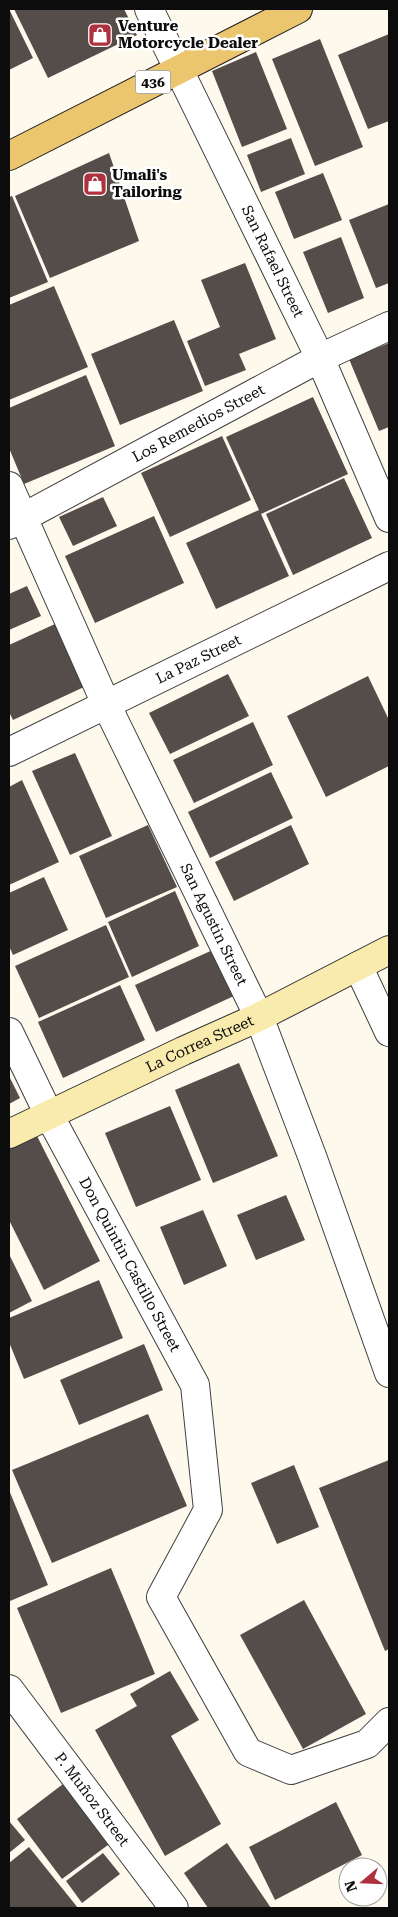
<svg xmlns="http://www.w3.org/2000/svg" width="398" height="1917" viewBox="0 0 398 1917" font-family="'Roboto Serif',serif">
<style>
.building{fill:#544d49}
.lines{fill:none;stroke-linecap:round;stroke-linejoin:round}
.street-casing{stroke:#3f3f3f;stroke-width:30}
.secondary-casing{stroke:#2e2e2e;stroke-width:30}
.primary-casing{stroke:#1d1d1d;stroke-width:30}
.street{stroke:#fff;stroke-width:28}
.secondary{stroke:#f8ebad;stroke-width:28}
.primary{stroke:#ecc66e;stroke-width:28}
.labels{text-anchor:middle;stroke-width:5;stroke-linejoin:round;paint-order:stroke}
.shield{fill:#fff;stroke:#555;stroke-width:1}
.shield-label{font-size:14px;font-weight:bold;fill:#0c0c0c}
.poi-label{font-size:15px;font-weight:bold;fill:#0c0c0c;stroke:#fff;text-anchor:start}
.street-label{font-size:15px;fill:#0c0c0c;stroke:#fff}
</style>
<rect width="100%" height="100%" fill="#fdf9ed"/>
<!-- building -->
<g class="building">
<polygon points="9,9 33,58 9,70"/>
<polygon points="14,9 124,9 137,35 48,78"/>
<polygon points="389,34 389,121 368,129 338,55"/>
<polygon points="320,39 363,147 315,166 272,59"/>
<polygon points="256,52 287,129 242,147 212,71"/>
<polygon points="291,138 305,174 261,192 247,155"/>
<polygon points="109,153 139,241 50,278 15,196"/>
<polygon points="323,173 342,220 294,239 275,192"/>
<polygon points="12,196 48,282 9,298 9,197"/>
<polygon points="389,204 389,283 376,288 349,220"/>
<polygon points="341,237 364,298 328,313 303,252"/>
<polygon points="245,263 276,339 239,354 246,370 205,386 187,341 220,327 201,280"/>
<polygon points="54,286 88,367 9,400 9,305"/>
<polygon points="174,320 203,391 120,425 91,354"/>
<polygon points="389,343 389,427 379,431 349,359"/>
<polygon points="86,375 115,446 24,484 9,448 9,408"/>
<polygon points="313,397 348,474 261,514 289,576 216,609 186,543 259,510 226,437"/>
<polygon points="222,436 251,500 170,537 141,473"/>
<polygon points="344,478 372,538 293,575 266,514"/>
<polygon points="103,497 117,526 73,546 59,517"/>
<polygon points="154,516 184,583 95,623 65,556"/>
<polygon points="27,586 41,616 9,630 9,594"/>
<polygon points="55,624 84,687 13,720 9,712 9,645"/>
<polygon points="228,674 249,716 170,754 149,713"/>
<polygon points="368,676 389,720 389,766 326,797 287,716"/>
<polygon points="253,722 273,765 194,803 173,760"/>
<polygon points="75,753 112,836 70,855 32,771"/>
<polygon points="271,772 293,818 210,858 188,812"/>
<polygon points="22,780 59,862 9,885 9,787"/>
<polygon points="148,825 177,887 106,918 79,856"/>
<polygon points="291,825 309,864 234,901 215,862"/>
<polygon points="44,877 68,930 13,955 9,946 9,893"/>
<polygon points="175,891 199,946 132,977 108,922"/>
<polygon points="106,925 129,977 39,1018 15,966"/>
<polygon points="215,949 236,995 156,1032 135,985"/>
<polygon points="120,985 145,1040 63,1078 38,1022"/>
<polygon points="239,1063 278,1156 213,1183 175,1090"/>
<polygon points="9,1076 20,1098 9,1104"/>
<polygon points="170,1106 201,1180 136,1207 105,1133"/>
<polygon points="36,1134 100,1261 44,1290 9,1220 9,1148"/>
<polygon points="286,1195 305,1240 256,1260 237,1215"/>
<polygon points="203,1210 227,1266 184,1285 160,1227"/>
<polygon points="9,1254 32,1301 9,1313"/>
<polygon points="99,1280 123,1338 24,1379 9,1342 9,1318"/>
<polygon points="144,1344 163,1390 79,1425 60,1380"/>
<polygon points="148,1414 187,1506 52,1563 12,1470"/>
<polygon points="389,1460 389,1649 385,1651 319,1488"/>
<polygon points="294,1465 319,1527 277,1544 251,1483"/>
<polygon points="9,1490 48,1585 10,1601 9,1599"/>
<polygon points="111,1568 155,1674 61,1713 17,1608"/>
<polygon points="304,1600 366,1714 303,1749 240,1635"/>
<polygon points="170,1671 199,1720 171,1736 221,1824 165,1856 95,1730 137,1706 130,1694"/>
<polygon points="67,1781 112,1842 62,1879 17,1819"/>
<polygon points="336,1802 362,1855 275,1900 249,1847"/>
<polygon points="9,1821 25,1840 9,1853"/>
<polygon points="227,1843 271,1908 208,1908 184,1873"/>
<polygon points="29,1847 78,1908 9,1908 9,1863"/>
<polygon points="103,1853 120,1874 82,1903 66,1881"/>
</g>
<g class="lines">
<!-- street casing -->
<g class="street-casing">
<g id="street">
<path id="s1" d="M 149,9 L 320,358 L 389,518"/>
<path id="s2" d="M 9,486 L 106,704 L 259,1017 L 312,1156 L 389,1373"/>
<path id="s3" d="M 9,525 L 320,358 L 389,326"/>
<path id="s4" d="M 9,752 L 389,566"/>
<polyline points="358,966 389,1032"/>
<path id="s5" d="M 9,1032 L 49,1115 L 195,1385 L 208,1510 L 161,1597 L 248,1752 L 291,1770 L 367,1744 L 389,1722"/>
<path id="s6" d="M 9,1689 L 174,1908"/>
</g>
</g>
<!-- secondary casing -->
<g class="secondary-casing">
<g id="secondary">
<path id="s7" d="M 9,1134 L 183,1051 L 259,1017 L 389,950"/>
</g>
</g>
<!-- primary casing -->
<g class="primary-casing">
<polyline id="primary" points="9,156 298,9"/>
</g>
<!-- street -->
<use href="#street" class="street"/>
<!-- secondary -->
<use href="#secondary" class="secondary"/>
<!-- primary -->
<use href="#primary" class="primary"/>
</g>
<!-- icons -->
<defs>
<g id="shop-square" transform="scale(1.25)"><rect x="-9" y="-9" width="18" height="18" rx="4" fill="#af313e" stroke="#fff"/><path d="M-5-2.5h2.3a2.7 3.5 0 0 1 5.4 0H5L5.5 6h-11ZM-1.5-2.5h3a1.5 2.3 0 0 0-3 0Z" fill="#fff"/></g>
</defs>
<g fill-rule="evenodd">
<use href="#shop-square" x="100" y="35"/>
<use href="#shop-square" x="95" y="184"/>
</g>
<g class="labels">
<!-- shield labels -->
<rect class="shield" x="135.5" y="70.5" width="35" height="23" rx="4"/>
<g class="shield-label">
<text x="153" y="87">436</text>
</g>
<!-- poi labels -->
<g class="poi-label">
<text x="118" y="31">Venture<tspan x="118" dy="17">Motorcycle Dealer</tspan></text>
<text x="112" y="180">Umali's<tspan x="112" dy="17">Tailoring</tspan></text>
</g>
<!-- street labels -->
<g class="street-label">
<text dy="5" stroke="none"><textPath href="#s1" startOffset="281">San Rafael Street</textPath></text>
<text dy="5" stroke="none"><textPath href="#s3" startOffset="215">Los Remedios Street</textPath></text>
<text dy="5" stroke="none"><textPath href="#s4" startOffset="211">La Paz Street</textPath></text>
<text dy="5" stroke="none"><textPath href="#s2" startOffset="484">San Agustin Street</textPath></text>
<text dy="5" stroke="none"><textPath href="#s7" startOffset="211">La Correa Street</textPath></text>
<text dy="5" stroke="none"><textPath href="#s5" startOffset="262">Don Quintin Castillo Street</textPath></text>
<text dy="5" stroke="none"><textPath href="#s6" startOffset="138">P. Muñoz Street</textPath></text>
</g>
</g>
<!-- border -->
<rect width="398" height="1917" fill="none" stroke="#0c0c0c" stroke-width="20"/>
<!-- north arrow -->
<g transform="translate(363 1882) rotate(251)"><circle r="24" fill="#ffffff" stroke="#9e9e9e"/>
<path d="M0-4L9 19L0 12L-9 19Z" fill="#af313e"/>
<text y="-8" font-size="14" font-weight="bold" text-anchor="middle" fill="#0c0c0c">N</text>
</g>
</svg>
